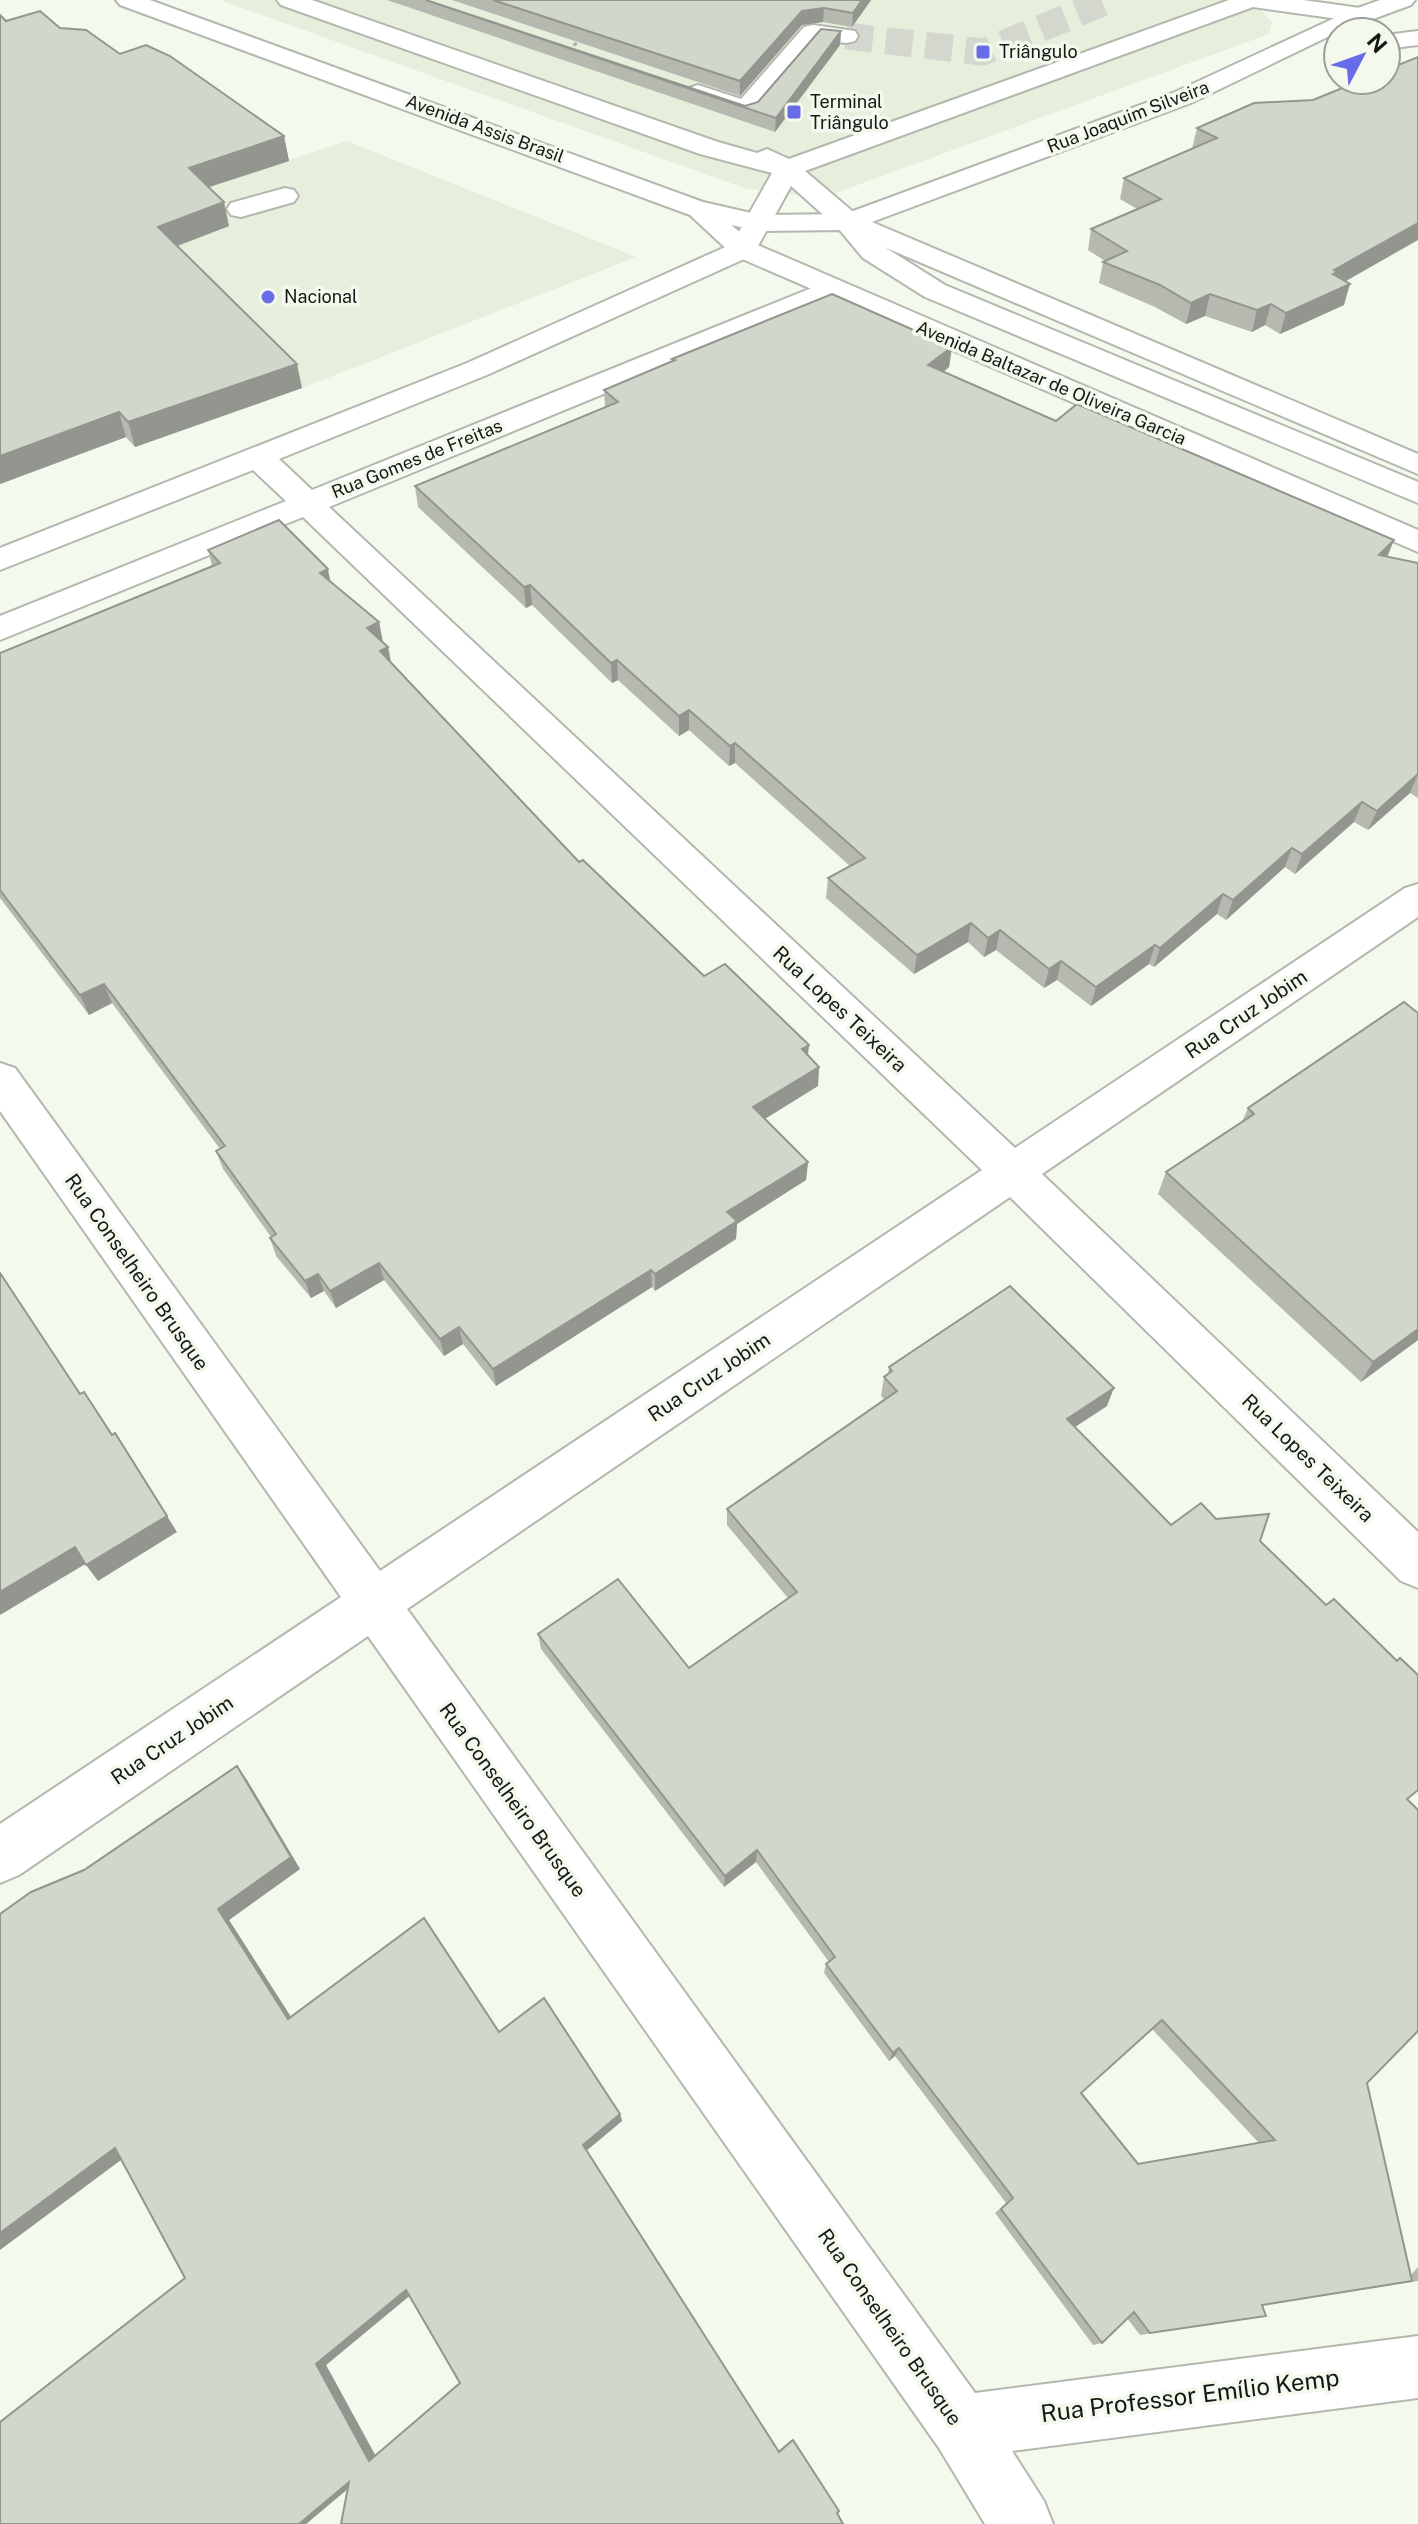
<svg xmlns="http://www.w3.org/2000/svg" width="1418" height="2524" viewBox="0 0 1418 2524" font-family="'Public Sans',sans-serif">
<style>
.built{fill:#e6eedc}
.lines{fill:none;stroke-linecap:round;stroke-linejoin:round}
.minor-tunnel{stroke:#d3d7cd;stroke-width:27;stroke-dasharray:27 13;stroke-linecap:butt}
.minor-casing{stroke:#b3b8ae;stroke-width:4}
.major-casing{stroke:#b3b8ae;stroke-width:4}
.path{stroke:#adb1a8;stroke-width:3;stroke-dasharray:4 4;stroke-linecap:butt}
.minor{fill:#fff;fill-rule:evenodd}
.major{fill:#fff;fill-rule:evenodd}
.wall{fill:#b5b9af;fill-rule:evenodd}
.shaded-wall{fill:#93968f}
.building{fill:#d2d7cc;stroke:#93968f;stroke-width:2;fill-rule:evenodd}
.poi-dot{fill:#686ce6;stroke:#f4f9ee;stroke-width:3}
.labels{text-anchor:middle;stroke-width:7;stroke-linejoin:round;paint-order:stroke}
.far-poi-label{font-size:18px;fill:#161815;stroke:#f4f9ee;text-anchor:start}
.far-street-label{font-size:18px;fill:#161815;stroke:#f4f9ee}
.street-label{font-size:20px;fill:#161815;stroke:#f4f9ee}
.near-street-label{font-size:24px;fill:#161815;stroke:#f4f9ee}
</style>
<rect width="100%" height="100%" fill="#f4f9ee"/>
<!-- built -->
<g class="built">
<polygon points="220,0 1251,0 1272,22 1269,34 822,198 747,189"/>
<polygon points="347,141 636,257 302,388 135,447 0,256"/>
</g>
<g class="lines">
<!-- minor-tunnel -->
<polyline class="minor-tunnel" points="846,36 983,52 1110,0"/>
<!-- minor casing -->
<g class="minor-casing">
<g id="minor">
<polygon points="277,0 312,0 718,142 757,153 767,149 789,159 1229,0 1303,0 1360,8 1368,10 1372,15 1368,20 1360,22 1253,7 805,171 858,216 883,246 945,285 1418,482 1418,503 925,297 863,258 838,228 791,186 753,255 487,375 279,459 312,490 824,283 834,280 844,283 848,289 844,295 329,507 1015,1148 1405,888 1418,884 1418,917 1042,1174 1418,1532 1418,1588 1401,1581 1010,1197 407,1609 975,2393 1418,2336 1418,2398 1012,2451 1044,2501 1053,2524 985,2524 939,2448 368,1636 19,1875 0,1883 0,1824 341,1597 0,1111 0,1063 15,1068 380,1571 982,1170 303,517 0,640 0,616 286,501 253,470 0,570 0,548 467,363 732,244 772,173 700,154 281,5"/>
<polygon points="813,25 855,31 858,36 855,41 846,43 819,40 755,114 746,117 689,98 685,93 689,88 698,85 741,99 804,27"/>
<polygon points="285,188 294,190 298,196 294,202 241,217 231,215 227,209 231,203"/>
</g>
</g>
<!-- major casing -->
<g class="major-casing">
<g id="major">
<polygon points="116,0 150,0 703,202 760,215 845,214 1173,93 1352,10 1380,0 1415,0 1411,5 1338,32 1191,103 872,222 1418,454 1418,474 844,230 760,231 731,225 753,243 1418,530 1418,552 733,255 690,215 120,5"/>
<polygon points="1418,31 1418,45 1386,49 1386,35"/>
</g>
</g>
<!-- path -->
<polyline class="path" points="567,50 584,38"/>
<!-- minor -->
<use href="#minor" class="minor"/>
<!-- major -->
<use href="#major" class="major"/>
</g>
<!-- wall -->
<g class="wall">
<polygon points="387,0 427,0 745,106 758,102 841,31 840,45 775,132"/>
<polygon points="452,0 871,0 852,27 823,22 802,25 740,96"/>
<polygon points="0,15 6,21 60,28 120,54 284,136 289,161 209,187 229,226 177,246 302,388 135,447 126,437 0,484"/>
<polygon points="1254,103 1346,281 1344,305 1280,334 1265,325 1252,332 1205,316 1186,324 1155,307 1099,283 1103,262 1105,261 1088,250 1091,229 1137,209 1120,199 1124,178 1192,149 1197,128"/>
<polygon points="952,347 949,367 944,372 1056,421 1387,557 1418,563 1418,798 1410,793 1368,830 1354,822 1295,874 1285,867 1226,920 1217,914 1154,967 1149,964 1091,1006 1057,980 1044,988 996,950 984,957 968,942 914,974 826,898 828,878 850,866 735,763 729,766 689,730 679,736 618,680 612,683 532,605 526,608 418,507 415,486 605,407 604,390 672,361 672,359"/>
<polygon points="208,550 330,581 379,622 383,643 388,647 391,662 579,862 704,976 808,1055 819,1067 818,1086 765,1119 808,1162 806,1180 737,1224 736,1239 655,1291 652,1287 496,1386 463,1344 444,1356 384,1280 336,1308 324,1291 311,1298 276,1256 270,1238 271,1237 223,1169 216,1151 220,1149 112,1003 89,1015 0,898 0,653 212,566"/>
<polygon points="1404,1002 1418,1340 1361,1382 1158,1194 1166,1172 1242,1122 1248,1108"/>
<path d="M 889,1367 L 1107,1406 L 1075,1427 L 1171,1525 L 1216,1519 L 1260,1541 L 1407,1799 L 1367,2083 L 1411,2275 L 1418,2267 L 1418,2281 L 1263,2305 L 1266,2316 L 1140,2335 L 1127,2318 L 1102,2343 L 1093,2345 L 995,2213 L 1006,2203 L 895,2056 L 889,2061 L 824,1973 L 826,1964 L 829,1962 L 756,1862 L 724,1887 L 541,1649 L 538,1634 L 689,1668 L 788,1598 L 727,1525 L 727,1509 L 884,1399 L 881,1396 L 884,1377 L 888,1374 ZM 1152,2029 L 1259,2143 L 1138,2164 L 1081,2093 Z"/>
<path d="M 237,1766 L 247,1780 L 300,1869 L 229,1920 L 291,2017 L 499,2032 L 620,2114 L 622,2121 L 586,2151 L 778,2451 L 791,2440 L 793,2440 L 839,2511 L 348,2489 L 306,2524 L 0,2524 L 3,2420 L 185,2278 L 84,1870 ZM 409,2296 L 460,2383 L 375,2456 L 326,2365 Z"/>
</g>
<!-- shaded-wall -->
<g class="shaded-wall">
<polygon points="862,0 871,0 852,27 853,13"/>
<polygon points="824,8 823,22 802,25 740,96 740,81 802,11"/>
<polygon points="841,31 840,45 775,132 776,118"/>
<polygon points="284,136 289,161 194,192 189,168"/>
<polygon points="224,202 229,226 164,251 158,227"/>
<polygon points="1418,223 1418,240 1332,289 1350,284 1344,305 1280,334 1286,313 1334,270"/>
<polygon points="1210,294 1205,316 1186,324 1191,303"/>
<polygon points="1271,304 1265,325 1252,332 1257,310"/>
<polygon points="952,347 949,367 925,385 928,365"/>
<polygon points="297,364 302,388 135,447 128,422"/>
<polygon points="119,412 126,437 0,484 0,456"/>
<polygon points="1394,540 1386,560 1379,555"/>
<polygon points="328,569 332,590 320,573"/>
<polygon points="530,585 532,605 526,608 524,587"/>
<polygon points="379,622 383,643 367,628"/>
<polygon points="388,647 392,668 380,651"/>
<polygon points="617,660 618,680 612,683 611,663"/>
<polygon points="689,710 689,730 679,736 679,716"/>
<polygon points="735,743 735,763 729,766 730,746"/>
<polygon points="1418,774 1410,793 1368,830 1377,811"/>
<polygon points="1362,802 1354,822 1295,874 1302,854"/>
<polygon points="1292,848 1285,867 1226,920 1233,900"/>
<polygon points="1223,894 1217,914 1154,967 1160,948"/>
<polygon points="971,923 968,942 914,974 917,955"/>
<polygon points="1000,930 996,950 984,957 988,938"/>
<polygon points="1155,945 1149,964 1091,1006 1096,987"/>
<polygon points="1061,961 1057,980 1044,988 1049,969"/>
<polygon points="104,984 112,1003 89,1015 80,995"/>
<polygon points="809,1045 807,1064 802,1049"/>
<polygon points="819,1067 818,1086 753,1126 753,1107"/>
<polygon points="808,1162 806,1180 737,1224 736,1239 655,1291 655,1274 727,1212"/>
<polygon points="379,1263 384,1280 336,1308 330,1291"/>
<polygon points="651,1270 652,1287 496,1386 493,1369"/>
<polygon points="318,1274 324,1291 311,1298 305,1281"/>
<polygon points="459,1327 463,1344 444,1356 440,1339"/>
<polygon points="1418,1329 1418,1340 1361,1382 1373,1362"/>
<polygon points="1114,1388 1107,1406 1061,1436 1067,1419"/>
<polygon points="167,1516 177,1532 98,1581 86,1565"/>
<polygon points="75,1547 87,1563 0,1615 0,1592"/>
<polygon points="237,1766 247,1780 300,1869 229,1920 298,2028 288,2019 218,1909"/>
<polygon points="757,1850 756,1862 724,1887 725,1876"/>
<polygon points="899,2048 895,2056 889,2061 893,2053"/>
<polygon points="620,2114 622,2121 586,2151 583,2145"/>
<polygon points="115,2148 129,2154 0,2250 0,2233"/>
<polygon points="406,2290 413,2293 326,2365 378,2460 369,2461 316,2364"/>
<polygon points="358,2480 306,2524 299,2524 349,2482"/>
</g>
<!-- building -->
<g class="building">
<polygon points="426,0 745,106 758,102 821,29 841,31 776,118"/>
<polygon points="493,0 862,0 853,13 824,8 802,11 740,81"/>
<polygon points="40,11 60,28 86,30 120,54 146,45 170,56 284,136 189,168 224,202 158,227 297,364 128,422 119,412 0,456 0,15 6,21"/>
<polygon points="1418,57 1418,223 1334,270 1337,272 1333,274 1350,284 1286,313 1271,304 1257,310 1210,294 1191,303 1160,285 1103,262 1127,251 1091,229 1161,199 1124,178 1217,138 1197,128 1254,103 1313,100 1362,80 1386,80 1386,70"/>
<polygon points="832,294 952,347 928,365 1056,421 1077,404 1394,540 1379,555 1418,563 1418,774 1377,811 1362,802 1302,854 1292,848 1233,900 1223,894 1160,948 1155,945 1096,987 1061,961 1049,969 1000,930 988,938 971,923 917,955 828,878 865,858 735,743 730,746 689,710 679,716 617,660 611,663 530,585 524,587 415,486 618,402 604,390 675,360 672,359"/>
<polygon points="279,520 328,569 320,573 379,622 367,628 388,647 380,651 579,862 583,860 704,976 725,964 809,1045 802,1049 819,1067 753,1107 808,1162 727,1212 737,1221 655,1274 651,1270 493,1369 459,1327 440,1339 379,1263 330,1291 318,1274 305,1281 270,1238 276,1234 216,1151 225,1146 104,984 80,995 0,890 0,653 220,563 208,550"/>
<polygon points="1404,1002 1418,1013 1418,1329 1373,1362 1166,1172 1254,1114 1248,1108"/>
<polygon points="0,1273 80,1394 84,1392 112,1435 115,1433 167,1516 86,1565 75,1547 0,1592"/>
<path d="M 1010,1286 L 1114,1388 L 1067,1419 L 1171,1525 L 1201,1503 L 1216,1519 L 1269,1514 L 1260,1541 L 1326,1605 L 1334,1599 L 1397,1661 L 1400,1658 L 1418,1675 L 1418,1790 L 1407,1799 L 1418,1810 L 1418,2031 L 1367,2083 L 1412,2281 L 1262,2305 L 1266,2316 L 1150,2333 L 1134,2312 L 1102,2343 L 1001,2209 L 1013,2198 L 899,2048 L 893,2053 L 826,1964 L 835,1957 L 757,1850 L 725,1876 L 538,1634 L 618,1579 L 689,1668 L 797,1592 L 727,1509 L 897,1391 L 884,1377 L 892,1371 L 889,1367 ZM 1162,2020 L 1275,2140 L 1138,2164 L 1081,2093 Z"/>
<path d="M 237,1766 L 291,1857 L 218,1909 L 288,2019 L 424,1918 L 499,2032 L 544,1998 L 620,2114 L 583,2145 L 779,2452 L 793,2440 L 839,2511 L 837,2513 L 843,2524 L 341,2524 L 349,2482 L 299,2524 L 0,2524 L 0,2422 L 185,2278 L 115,2148 L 0,2233 L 0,1914 L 31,1892 L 84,1870 ZM 406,2290 L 460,2383 L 369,2461 L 316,2364 Z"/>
</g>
<!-- markers -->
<g class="poi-dot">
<rect x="975" y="44" width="16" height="16" rx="4"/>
<rect x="786" y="104" width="16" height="16" rx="4"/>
<circle cx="268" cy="297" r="8"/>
</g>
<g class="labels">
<!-- far-poi labels -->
<g class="far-poi-label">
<text x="999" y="58">Triângulo</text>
<text x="810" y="108">Terminal<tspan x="810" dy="21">Triângulo</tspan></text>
<text x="284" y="303">Nacional</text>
</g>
<!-- far-street labels -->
<g class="far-street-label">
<text transform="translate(1128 117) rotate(-21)" y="6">Rua Joaquim Silveira</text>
<text transform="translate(485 129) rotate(20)" y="6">Avenida Assis Brasil</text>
<text transform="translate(1051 383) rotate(23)" y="6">Avenida Baltazar de Oliveira Garcia</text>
<text transform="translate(417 459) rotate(-22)" y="6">Rua Gomes de Freitas</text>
</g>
<!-- street labels -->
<g class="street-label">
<text transform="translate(840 1009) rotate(43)" y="7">Rua Lopes Teixeira</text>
<text transform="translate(1246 1014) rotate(-34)" y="7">Rua Cruz Jobim</text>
<text transform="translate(137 1272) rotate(55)" y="7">Rua Conselheiro Brusque</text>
<text transform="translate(709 1377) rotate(-34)" y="7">Rua Cruz Jobim</text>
<text transform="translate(1308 1458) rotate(44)" y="7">Rua Lopes Teixeira</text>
<text transform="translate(172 1740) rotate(-34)" y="7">Rua Cruz Jobim</text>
<text transform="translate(513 1800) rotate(54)" y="7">Rua Conselheiro Brusque</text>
<text transform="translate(890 2327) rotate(55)" y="7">Rua Conselheiro Brusque</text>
</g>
<!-- near-street labels -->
<g class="near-street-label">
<text transform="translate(1190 2396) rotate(-7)" y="8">Rua Professor Emílio Kemp</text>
</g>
</g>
<!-- north arrow -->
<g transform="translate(1362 56) rotate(49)"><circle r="38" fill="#f4f9ee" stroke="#9b9f97" stroke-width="2"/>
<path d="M0-6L14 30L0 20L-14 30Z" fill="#686ce6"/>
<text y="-12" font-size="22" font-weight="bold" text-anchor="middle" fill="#161815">N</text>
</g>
</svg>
